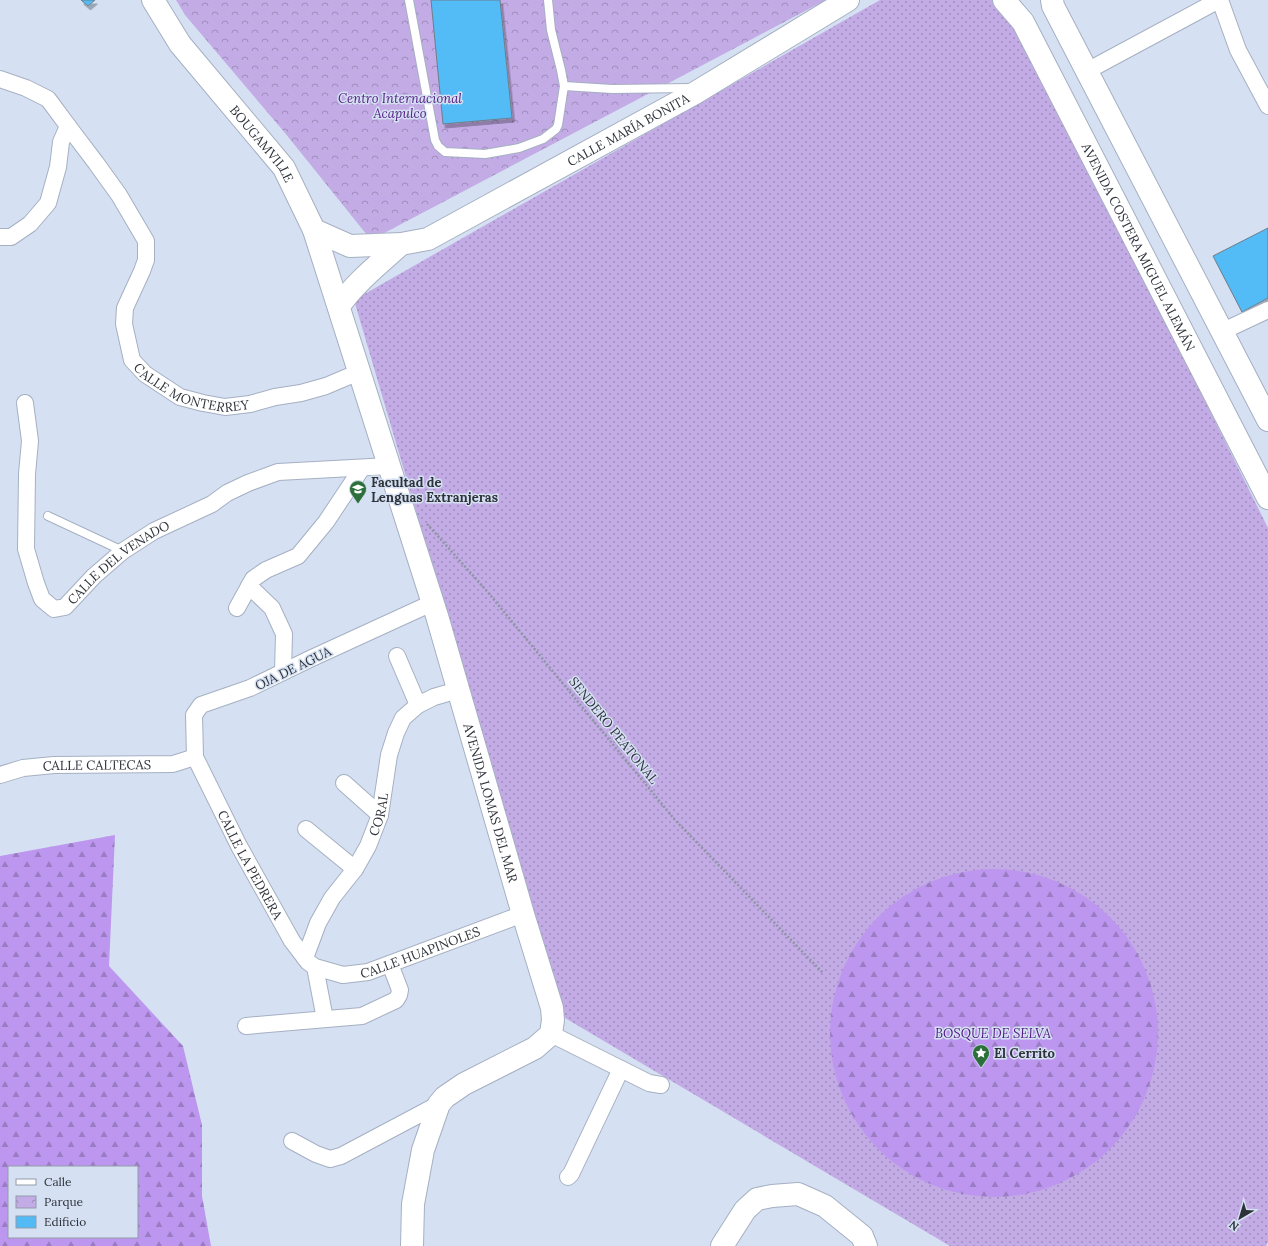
<svg xmlns="http://www.w3.org/2000/svg" width="1268" height="1246" viewBox="0 0 1268 1246" font-family="Lora,serif">
<style>
.grass{fill:url(#grass-dots)}
.forest{fill:url(#forest-firs);fill-rule:evenodd}
.park{fill:url(#park-crowns)}
.building{fill:#52bbf6;stroke:#6d7f8b;filter:url(#shadow)}
.lines{fill:none;stroke-linecap:round;stroke-linejoin:round}
.service-casing{stroke:#a5b0c2;stroke-width:10}
.minor-casing{stroke:#a5b0c2;stroke-width:18}
.secondary-casing{stroke:#a5b0c2;stroke-width:24}
.primary-casing{stroke:#a5b0c2;stroke-width:24}
.path{stroke:#8c95a2;stroke-width:2.5;stroke-dasharray:2 2;stroke-linecap:butt}
.service{stroke:#fff;stroke-width:8}
.minor{stroke:#fff;stroke-width:16}
.secondary{stroke:#fff;stroke-width:22}
.primary{stroke:#fff;stroke-width:22}
.labels{text-anchor:middle;stroke-width:3;stroke-linejoin:round;paint-order:stroke}
.park-label{font-size:13px;font-style:italic;fill:#501a7f;stroke:#d5e1f3}
.street-label{font-size:13px;fill:#2e3239;stroke:#d5e1f3}
.poi-label{font-size:13px;font-weight:bold;fill:#2e3239;stroke:#d5e1f3;text-anchor:start}
</style>
<defs>
<pattern id="grass-dots" width="8" height="8" patternUnits="userSpaceOnUse"><rect width="8" height="8" fill="#c3abe5"/><path d="M2 2h.1M6 6h.1" fill="none" stroke="#9f8cbb" stroke-width="1.8" stroke-linecap="round"/></pattern>
<pattern id="forest-firs" width="22" height="20" patternUnits="userSpaceOnUse"><rect width="22" height="20" fill="#bd97ef"/><path d="M5 1l3.5 6h-7zM16 11l3.5 6h-7z" fill="#9a7cc3"/></pattern>
<pattern id="park-crowns" width="20" height="18" patternUnits="userSpaceOnUse"><rect width="20" height="18" fill="#c3abe5"/><path d="M2 6a3 3 0 1 1 6 0M12 15a3 3 0 1 1 6 0" fill="none" stroke="#9f8cbb"/></pattern>
<filter id="shadow"><feDropShadow dx="2.5" dy="4" stdDeviation="0" flood-color="#0004"/></filter>
</defs>
<rect width="100%" height="100%" fill="#d5e1f3"/>
<!-- grass -->
<polygon class="grass" points="880,0 1000,0 1025,38 1268,528 1268,1242 1266,1246 950,1246 565,1018 354,300"/>
<!-- forest -->
<g class="forest">
<path d="M 115,835 L 109,966 L 183,1046 L 202,1125 L 202,1196 L 211,1246 L 0,1246 L 0,856 ZM 9,1167 L 137,1167 L 137,1237 L 9,1237 Z"/>
<circle cx="994" cy="1033" r="164"/>
</g>
<!-- park -->
<polygon class="park" points="176,0 826,0 371,240 285,133 185,15"/>
<!-- building -->
<g class="building">
<polygon points="81,0 95,0 88,6"/>
<polygon points="431,0 500,0 512,118 443,124"/>
<polygon points="1268,228 1268,298 1242,312 1213,256"/>
</g>
<g class="lines">
<!-- service casing -->
<g class="service-casing">
<g id="service">
<polyline points="409,0 435,140 438,146 445,152 485,154 519,148 543,139 556,129 558,125 564,86 561,70 551,30 548,0"/>
<polyline points="564,86 612,89 691,88"/>
<polyline points="48,516 123,551"/>
</g>
</g>
<!-- minor casing -->
<g class="minor-casing">
<g id="minor">
<polyline points="1220,0 1238,50 1268,106"/>
<polyline points="1087,71 1219,0"/>
<path id="s1" d="M 0,79 L 26,88 L 48,99 L 51,103 L 68,126 L 96,163 L 119,195 L 146,241 L 146,260 L 142,271 L 125,308 L 124,324 L 132,360 L 145,374 L 180,397 L 203,403 L 225,407 L 250,404 L 275,397 L 301,393 L 326,386 L 359,372"/>
<polyline points="0,237 11,237 30,224 48,203 58,167 61,142 68,126"/>
<polyline points="1221,332 1268,310"/>
<path id="s2" d="M 25,403 L 30,441 L 27,474 L 26,549 L 36,583 L 42,599 L 54,609 L 65,607 L 94,576 L 123,551 L 154,531 L 212,504 L 227,493 L 248,483 L 278,472 L 389,466"/>
<polyline points="249,586 272,608 284,634 283,672"/>
<path id="s3" d="M 432,603 L 312,658 L 250,688 L 201,705 L 194,715 L 195,757 L 239,846 L 292,941 L 308,962 L 315,967 L 343,975 L 368,972 L 523,914"/>
<polyline points="237,608 253,579 266,570 298,556 326,522 362,468"/>
<polyline points="397,656 418,705"/>
<path id="s4" d="M 0,775 L 23,768 L 54,765 L 173,764 L 195,757"/>
<polyline points="344,783 380,815"/>
<polyline points="306,829 355,869"/>
<path id="s5" d="M 305,958 L 318,923 L 332,898 L 355,869 L 368,846 L 380,815 L 389,755 L 396,733 L 403,718 L 418,705 L 434,697 L 458,690"/>
<polyline points="315,967 325,1019"/>
<polyline points="246,1026 362,1016 396,1000 399,995 400,990 390,964"/>
<polyline points="551,1034 649,1083 661,1085"/>
<polyline points="292,1141 316,1154 330,1159 341,1156 439,1104"/>
<polyline points="568,1177 571,1174 621,1069"/>
</g>
</g>
<!-- secondary casing -->
<g class="secondary-casing">
<g id="secondary">
<path id="s6" d="M 153,0 L 180,44 L 284,168 L 314,230 L 437,616 L 523,914 L 552,1008 L 553,1020 L 551,1034 L 535,1048 L 464,1084 L 445,1097 L 439,1104 L 423,1150 L 413,1204 L 412,1246"/>
<path id="s7" d="M 314,230 L 350,246 L 401,244 L 428,239 L 695,93 L 848,0"/>
<path d="M 339,306 C 356,282 379,264 401,244"/>
<polyline points="722,1246 745,1210 757,1199 772,1196 798,1194 825,1206 862,1236 866,1246"/>
</g>
</g>
<!-- primary casing -->
<g class="primary-casing">
<g id="primary">
<path id="s8" d="M 1004,0 L 1023,22 L 1268,498"/>
<polyline points="1052,0 1053,6 1268,420"/>
</g>
</g>
<!-- path -->
<polyline class="path" points="427,524 486,590 675,820 823,973"/>
<!-- service -->
<use href="#service" class="service"/>
<!-- minor -->
<use href="#minor" class="minor"/>
<!-- secondary -->
<use href="#secondary" class="secondary"/>
<!-- primary -->
<use href="#primary" class="primary"/>
</g>
<!-- icons -->
<defs>
<g id="school-pin" transform="scale(0.9)"><path d="M0 17L-7.5 6A9.5 9.5 0 1 1 7.5 6Z" fill="#2c6f3a" stroke="#d5e1f3"/><path d="M0-5L7-2L0 1L-7-2ZM-4 1L0 2.5L4 1V4Q0 6-4 4Z" fill="#fff"/></g>
<g id="sight-pin" transform="scale(0.9)"><path d="M0 17L-7.5 6A9.5 9.5 0 1 1 7.5 6Z" fill="#2c6f3a" stroke="#d5e1f3"/><path d="M0-6L1.8-2.2L6-1.7L2.9 1.2L3.7 5.4L0 3.3L-3.7 5.4L-2.9 1.2L-6-1.7L-1.8-2.2Z" fill="#fff"/></g>
</defs>
<g fill-rule="evenodd">
<use href="#school-pin" x="358" y="489"/>
<use href="#sight-pin" x="981" y="1053"/>
</g>
<g class="labels">
<!-- park labels -->
<g class="park-label">
<text x="400" y="103">Centro Internacional<tspan x="400" dy="15">Acapulco</tspan></text>
<text x="993" y="1038">BOSQUE DE SELVA</text>
</g>
<!-- street labels -->
<g class="street-label">
<text dy="5" stroke="none"><textPath href="#s7" startOffset="346">CALLE MARÍA BONITA</textPath></text>
<text dy="5" stroke="none"><textPath href="#s6" startOffset="181">BOUGAMVILLE</textPath></text>
<text dy="5" stroke="none"><textPath href="#s8" startOffset="282">AVENIDA COSTERA MIGUEL ALEMÁN</textPath></text>
<text dy="5" stroke="none"><textPath href="#s1" startOffset="418">CALLE MONTERREY</textPath></text>
<text dy="5" stroke="none"><textPath href="#s2" startOffset="296">CALLE DEL VENADO</textPath></text>
<text transform="translate(293 668) rotate(-26)" y="5">OJA DE AGUA</text>
<text transform="translate(614 730) rotate(51)" y="5">SENDERO PEATONAL</text>
<text dy="5" stroke="none"><textPath href="#s4" startOffset="98">CALLE CALTECAS</textPath></text>
<text dy="5" stroke="none"><textPath href="#s6" startOffset="882">AVENIDA LOMAS DEL MAR</textPath></text>
<text dy="5" stroke="none"><textPath href="#s5" startOffset="163">CORAL</textPath></text>
<text dy="5" stroke="none"><textPath href="#s3" startOffset="428">CALLE LA PEDRERA</textPath></text>
<text dy="5" stroke="none"><textPath href="#s3" startOffset="660">CALLE HUAPINOLES</textPath></text>
</g>
<!-- poi labels -->
<g class="poi-label">
<text x="371" y="487">Facultad de<tspan x="371" dy="15">Lenguas Extranjeras</tspan></text>
<text x="994" y="1058">El Cerrito</text>
</g>
</g>
<!-- legend -->
<rect x="8" y="1166" width="130" height="72" fill="#d5e1f3" stroke="#929ba9"/>
<rect x="16" y="1179" width="20" height="6" fill="#ffffff" stroke="#929ba9"/>
<text x="44" y="1186" font-size="12" fill="#2e3239">Calle</text>
<rect x="16" y="1196" width="20" height="12" fill="url(#park-crowns)" stroke="#929ba9"/>
<text x="44" y="1206" font-size="12" fill="#2e3239">Parque</text>
<rect x="16" y="1216" width="20" height="12" fill="#52bbf6" stroke="#929ba9"/>
<text x="44" y="1226" font-size="12" fill="#2e3239">Edificio</text>
<!-- north arrow -->
<g transform="translate(1240 1218) rotate(218)" stroke="#d5e1f3" stroke-width="3" paint-order="stroke">
<path d="M0-3L7 15L0 10L-7 15Z" fill="#2e3239"/>
<text y="-6" font-size="11" font-weight="bold" text-anchor="middle" fill="#2e3239">N</text>
</g>
</svg>
